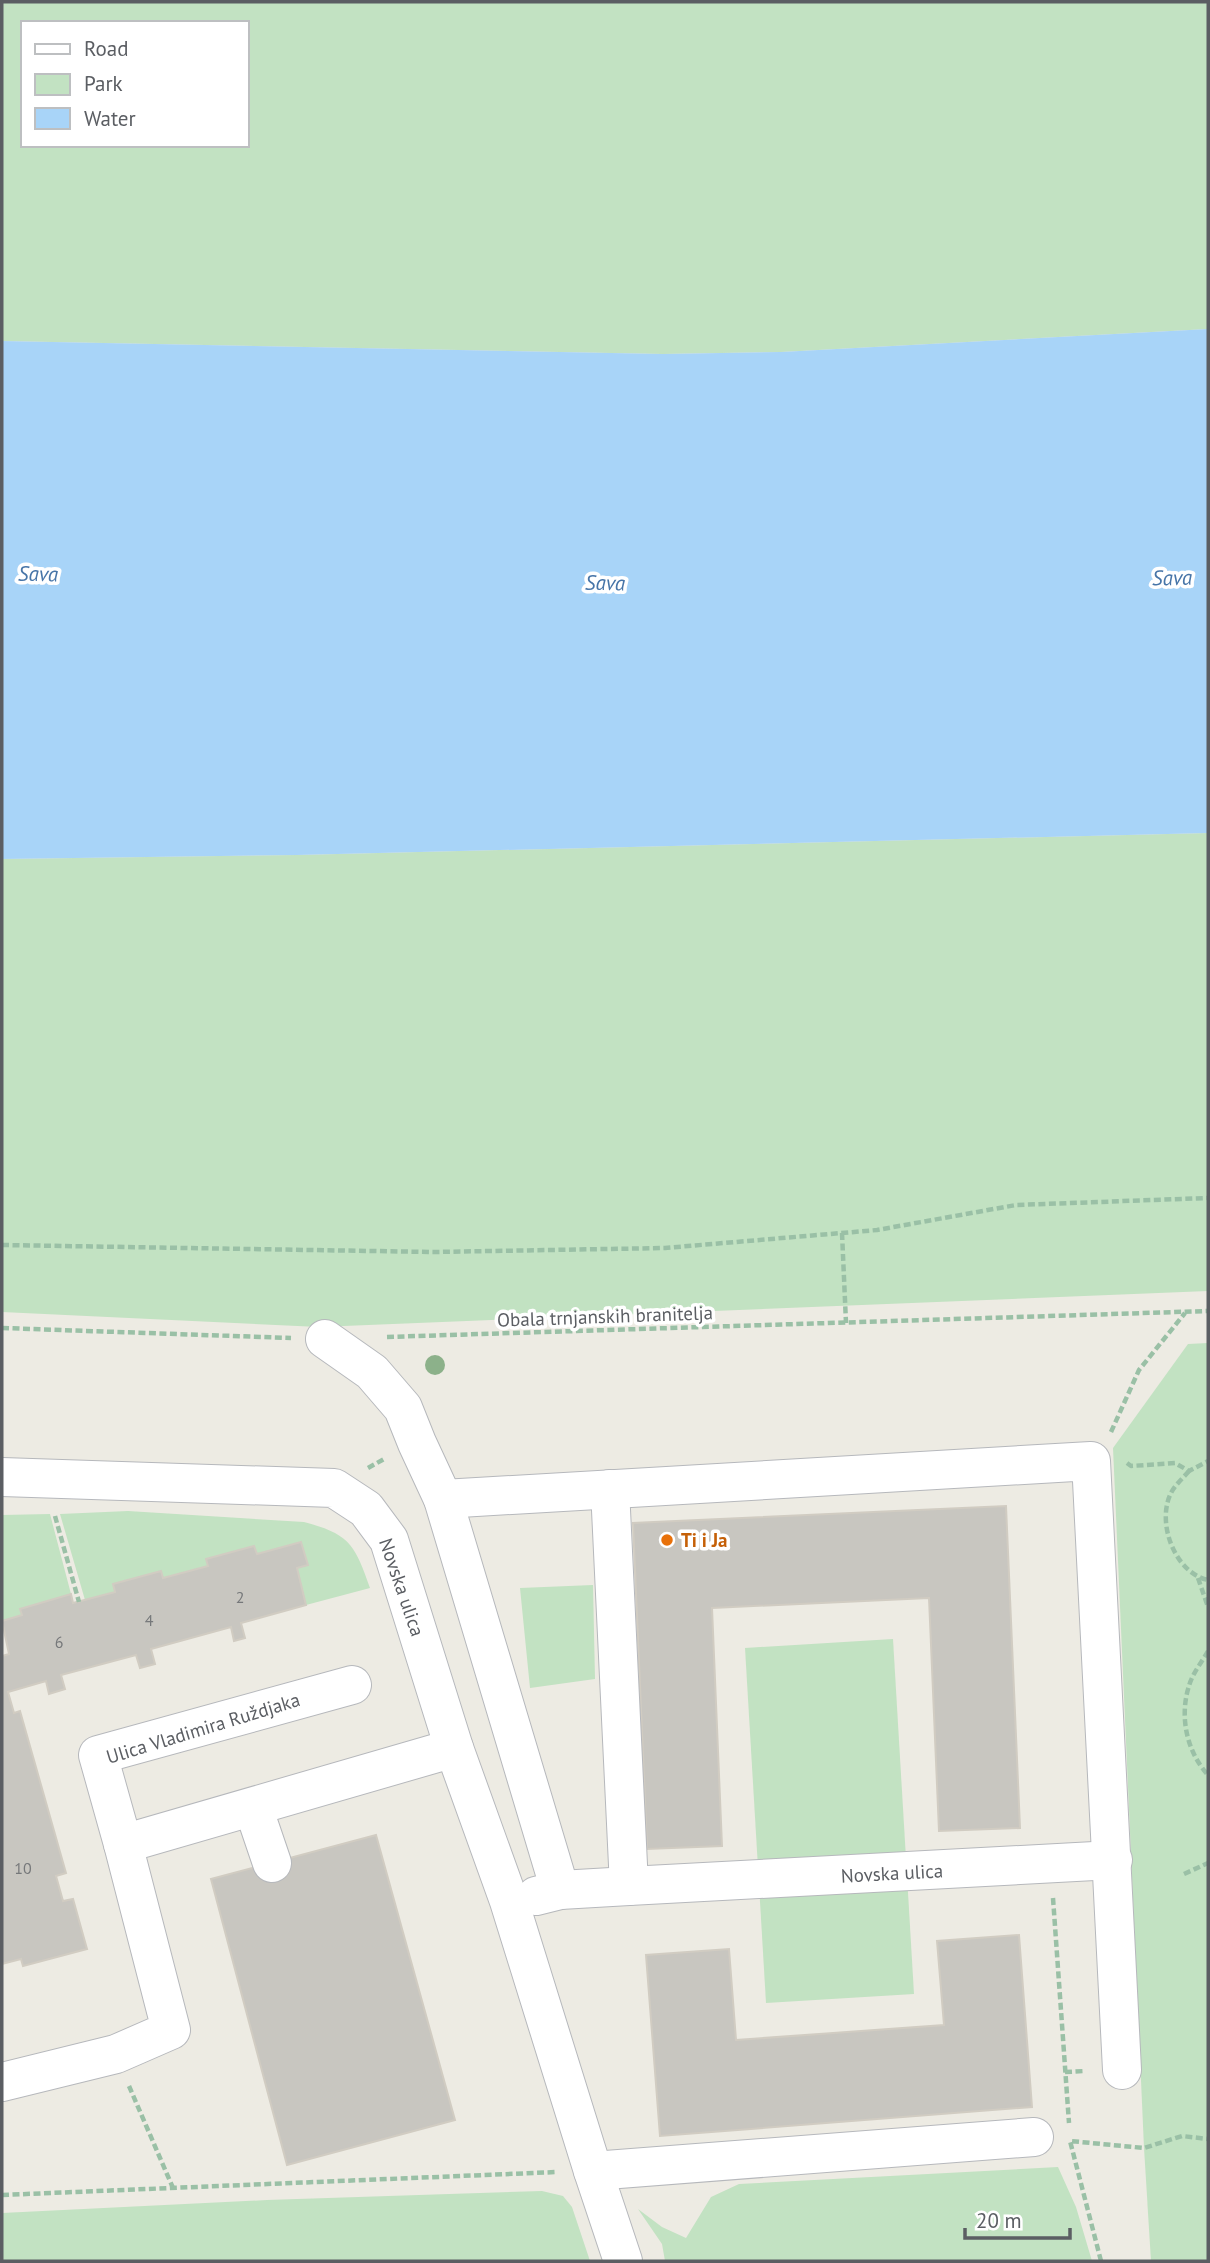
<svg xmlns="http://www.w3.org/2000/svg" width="1210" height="2263" viewBox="0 0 1210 2263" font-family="'PT Sans',sans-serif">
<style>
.green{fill:#c2e2c2;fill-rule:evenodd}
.water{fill:#a8d4f8}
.building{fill:#c8c6c0;stroke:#d1ccc2;stroke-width:2}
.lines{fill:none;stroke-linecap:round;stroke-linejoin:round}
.minor-casing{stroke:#b6b8bc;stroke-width:40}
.path{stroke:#9ac0a6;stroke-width:4.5;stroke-dasharray:7 3.5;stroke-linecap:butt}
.minor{stroke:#fff;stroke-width:38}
.tree{fill:#8cb18a}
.food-dot{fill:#e8710a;stroke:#fff;stroke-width:2.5}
.labels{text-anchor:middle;stroke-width:7;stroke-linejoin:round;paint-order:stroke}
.number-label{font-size:16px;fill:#76787a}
.street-label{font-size:19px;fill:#5b5e63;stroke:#fff}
.food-label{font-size:19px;font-weight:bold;fill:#c56008;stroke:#fff;text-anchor:start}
.water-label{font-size:21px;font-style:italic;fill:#4775a8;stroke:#fff}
</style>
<rect width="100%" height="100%" fill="#edebe3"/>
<!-- green -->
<g class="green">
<path d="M 2,2 L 1208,2 L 1208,329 L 781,352 L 663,354 L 2,341 ZM 23,23 L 247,23 L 247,145 L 23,145 Z"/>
<polygon points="1208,833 1208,1291 319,1327 2,1312 2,859 297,855"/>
<polygon points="1208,1343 1208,2261 1151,2261 1144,2148 1113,1448 1188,1344"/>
<path d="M 128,1511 L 304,1522 C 350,1534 355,1545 370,1588 L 306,1605 L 297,1568 L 308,1565 L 301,1542 L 257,1554 L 254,1546 L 207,1559 L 208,1566 L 163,1578 L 160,1571 L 113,1584 L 115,1592 L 85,1600 L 60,1514 Z"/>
<polygon points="50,1514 71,1594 20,1609 22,1615 2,1621 2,1515"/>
<polygon points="593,1585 595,1679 530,1688 520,1588"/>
<polygon points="893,1639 914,1994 766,2003 745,1648"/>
<polygon points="1058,2167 1076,2207 1092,2261 665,2261 662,2244 638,2209 662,2227 686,2238 711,2197 739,2184"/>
<polygon points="542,2191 563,2196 572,2207 590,2261 2,2261 2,2213 267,2200"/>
</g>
<!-- water -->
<polygon class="water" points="1208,329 1208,833 297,855 2,859 2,341 663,354 781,352"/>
<!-- building -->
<g class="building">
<polygon points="1006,1506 1020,1828 939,1831 929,1598 712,1608 722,1846 647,1849 633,1523"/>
<polygon points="301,1542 308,1565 297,1568 306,1605 241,1623 245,1638 234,1641 231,1627 151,1649 155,1664 140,1668 136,1655 61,1675 65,1689 49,1694 46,1681 8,1692 14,1713 20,1711 66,1873 56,1876 63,1901 73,1899 87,1949 23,1966 21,1959 2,1964 2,1656 9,1654 2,1621 22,1615 20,1609 71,1594 73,1603 115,1592 113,1584 161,1571 163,1578 208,1566 206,1559 254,1546 257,1554"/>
<polygon points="376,1835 455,2120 287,2165 211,1879"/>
<polygon points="1019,1935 1032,2107 660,2136 646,1955 729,1949 736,2040 944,2025 937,1941"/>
</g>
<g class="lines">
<!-- minor casing -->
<g class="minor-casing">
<g id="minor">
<polyline points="325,1339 372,1372 403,1408 417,1443 443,1499 560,1890"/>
<polyline points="2,1477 334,1488 366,1509 389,1540 454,1748 509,1901 593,2171 623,2261"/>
<polyline points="610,1489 629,1886"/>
<polyline points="443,1499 1091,1461 1122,2070"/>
<polyline points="253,1807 272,1863"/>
<polyline points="123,1844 98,1755 352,1685"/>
<polyline points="536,1896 560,1890 629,1886 1113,1860"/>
<polyline points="2,2082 116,2054 171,2030 123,1844 454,1748"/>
<polyline points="593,2171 1034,2137"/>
</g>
</g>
<!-- path -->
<g class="path">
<polyline points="842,1233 846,1323"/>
<polyline points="2,1245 434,1252 665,1248 877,1230 1016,1205 1208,1198"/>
<polyline points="2,1328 291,1338"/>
<polyline points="387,1337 1208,1311"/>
<polyline points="1111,1432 1139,1370 1185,1313"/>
<polyline points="1127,1463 1131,1466 1175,1463 1189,1471 1208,1461"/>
<polyline points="368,1468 384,1459"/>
<path d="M 1189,1471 C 1183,1478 1175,1485 1171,1493 C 1156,1523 1175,1573 1208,1580"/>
<polyline points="55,1516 79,1602"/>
<polyline points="1198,1578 1208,1607"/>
<path d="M 1208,1651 C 1202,1662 1192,1674 1189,1686 C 1179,1717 1187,1752 1208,1775"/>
<polyline points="1184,1874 1208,1863"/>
<polyline points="1053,1898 1069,2123"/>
<polyline points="1065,2072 1085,2071"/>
<polyline points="129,2086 173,2188"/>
<polyline points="2,2195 557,2172"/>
<polyline points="1101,2261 1070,2141 1144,2148 1182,2136 1208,2139"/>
</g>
<!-- minor -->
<use href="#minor" class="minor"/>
</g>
<!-- trees -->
<circle class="tree" cx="435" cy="1365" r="10"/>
<!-- markers -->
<circle class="food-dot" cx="667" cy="1540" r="7"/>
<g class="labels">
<!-- number labels -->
<g class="number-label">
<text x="240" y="1603">2</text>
<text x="149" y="1626">4</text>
<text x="59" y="1648">6</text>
<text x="23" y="1874">10</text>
</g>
<!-- street labels -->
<g class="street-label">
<text transform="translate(605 1316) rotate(-2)" y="7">Obala trnjanskih branitelja</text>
<text transform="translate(402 1587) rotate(71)" y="7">Novska ulica</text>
<text transform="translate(203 1728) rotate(-17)" y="7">Ulica Vladimira Ruždjaka</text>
<text transform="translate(892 1873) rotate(-3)" y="7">Novska ulica</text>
</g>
<!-- food labels -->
<g class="food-label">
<text x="681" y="1547">Ti i Ja</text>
</g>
<!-- water labels -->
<g class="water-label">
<text transform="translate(38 574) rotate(1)" y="7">Sava</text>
<text transform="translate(1172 578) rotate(-1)" y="7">Sava</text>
<text transform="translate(605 583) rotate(1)" y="7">Sava</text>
</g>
</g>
<!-- border -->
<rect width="1210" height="2263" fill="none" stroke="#5b5e63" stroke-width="7"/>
<!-- legend -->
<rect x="21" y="21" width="228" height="126" fill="#ffffff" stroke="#bdbfc1" stroke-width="2"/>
<rect x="35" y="44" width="35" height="10" fill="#ffffff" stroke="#bdbfc1" stroke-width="2"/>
<text x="84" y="56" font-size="21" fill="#5b5e63">Road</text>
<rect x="35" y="74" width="35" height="21" fill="#c2e2c2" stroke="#bdbfc1" stroke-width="2"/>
<text x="84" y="91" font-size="21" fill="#5b5e63">Park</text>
<rect x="35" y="108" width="35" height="21" fill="#a8d4f8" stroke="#bdbfc1" stroke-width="2"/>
<text x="84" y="126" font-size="21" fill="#5b5e63">Water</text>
<!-- scale -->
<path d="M965 2228v10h105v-10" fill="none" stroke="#5b5e63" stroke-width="3.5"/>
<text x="976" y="2228" font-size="21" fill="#5b5e63" stroke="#ffffff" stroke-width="5" paint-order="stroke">20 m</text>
</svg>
